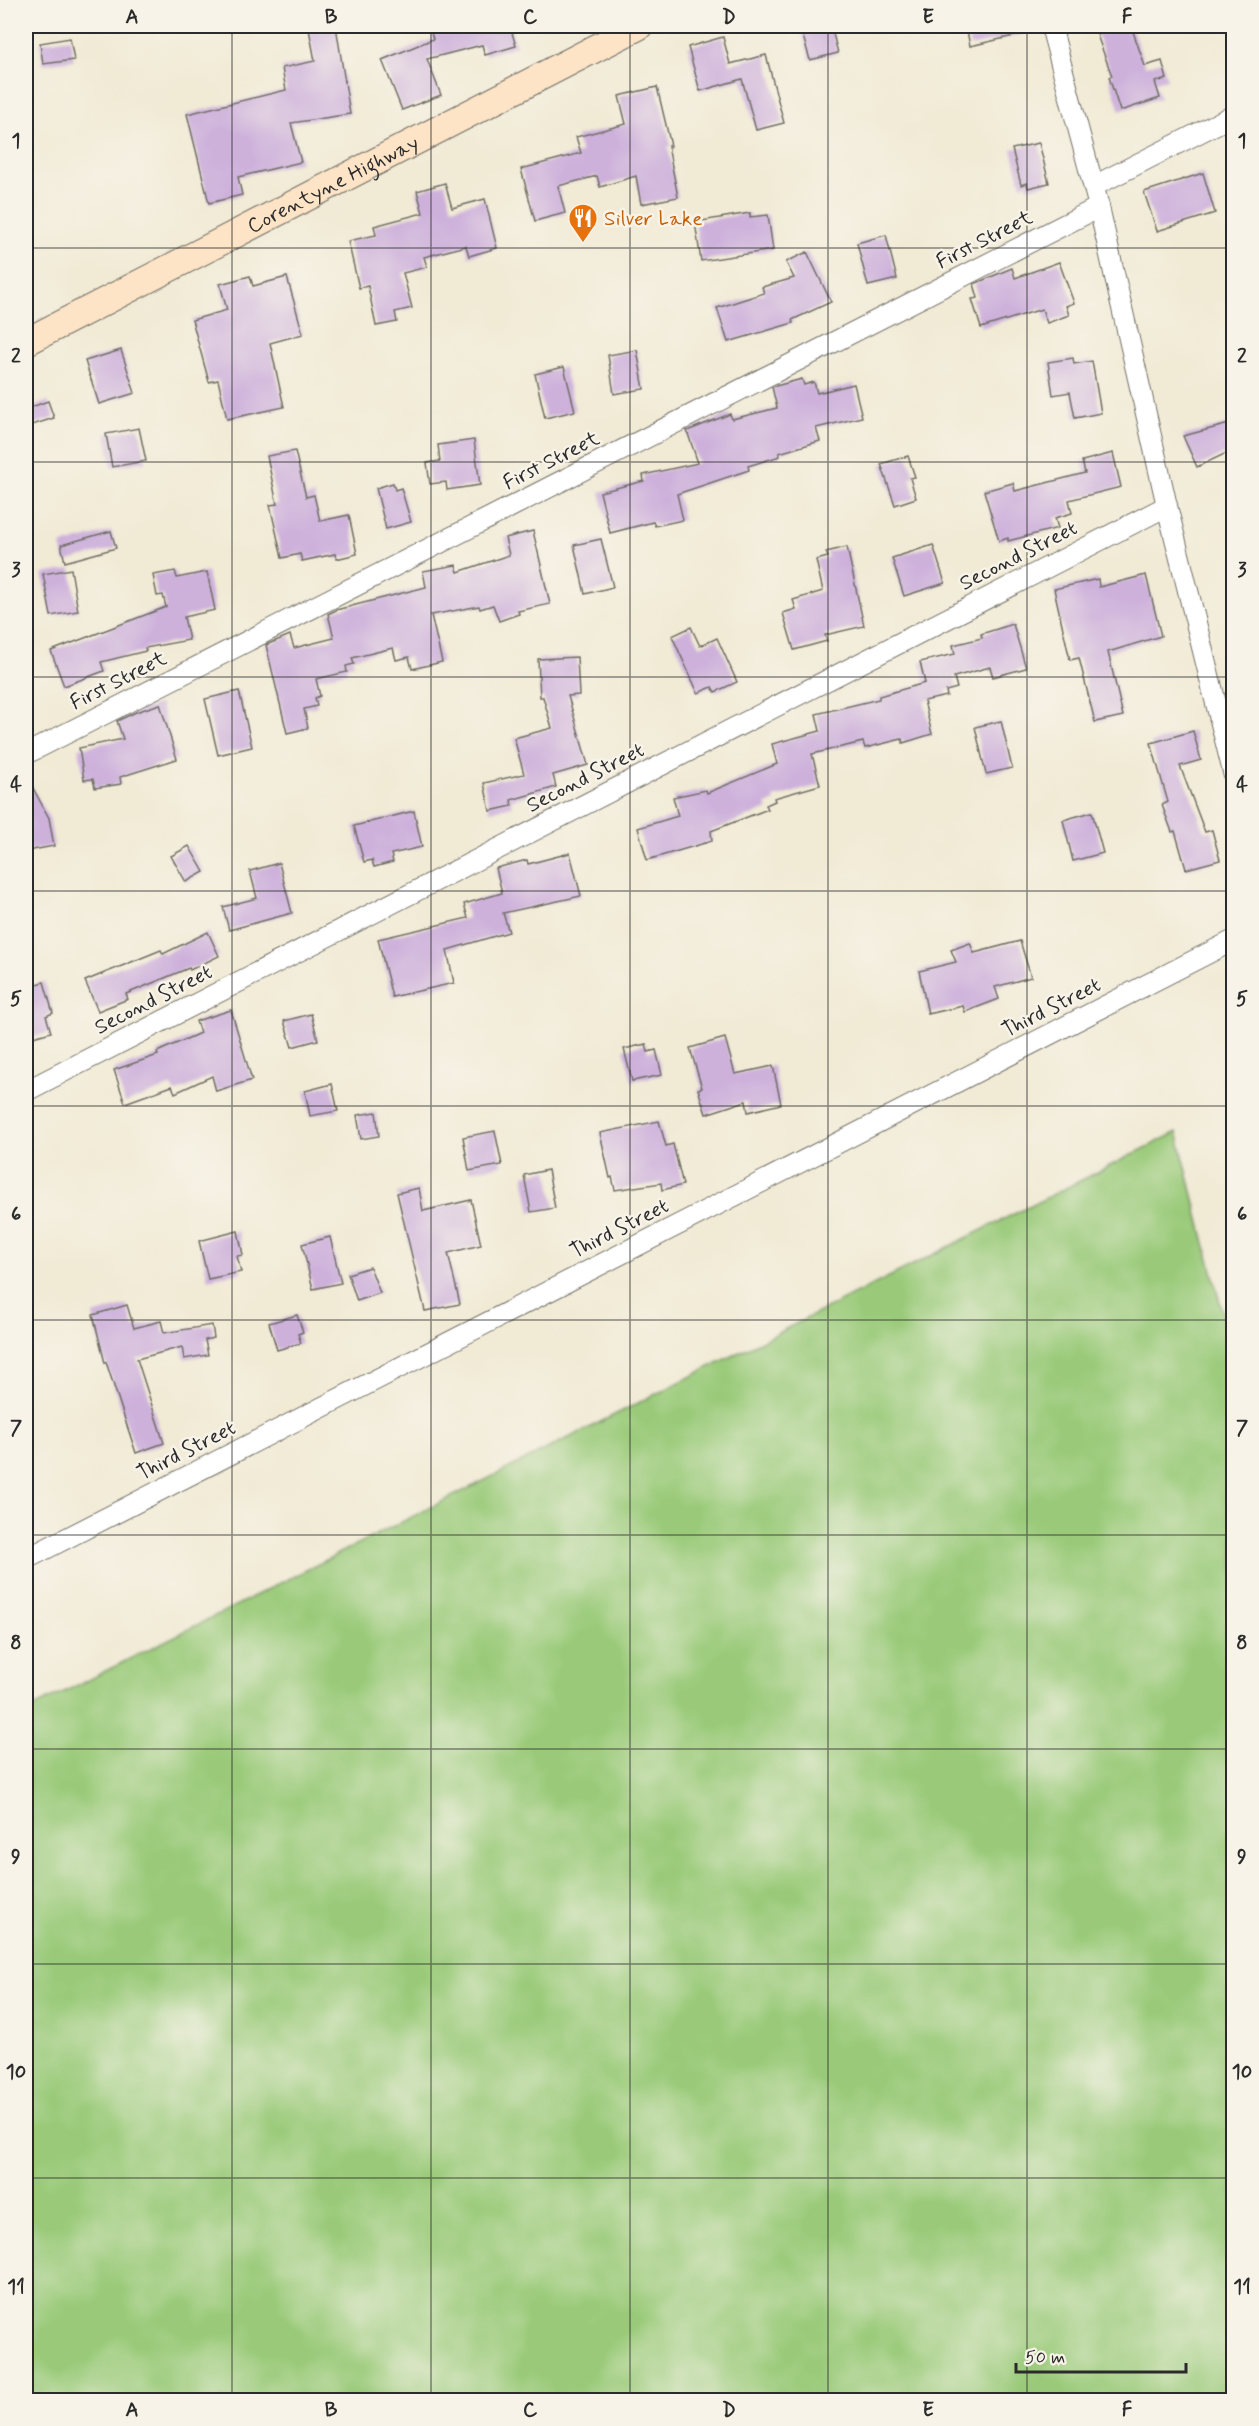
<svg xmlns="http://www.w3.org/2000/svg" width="1259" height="2426" viewBox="0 0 1259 2426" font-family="Mynerve,sans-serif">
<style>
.green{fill:#9aca79;stroke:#627a52;stroke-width:1.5}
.building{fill:#cdb1db}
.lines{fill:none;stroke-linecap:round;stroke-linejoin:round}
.minor-casing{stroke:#706e66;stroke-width:22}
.secondary-casing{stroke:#706e66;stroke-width:29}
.minor{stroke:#fff;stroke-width:20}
.secondary{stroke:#fee4c6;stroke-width:27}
.grid{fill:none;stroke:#2b2b2b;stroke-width:1.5;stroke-opacity:0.55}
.labels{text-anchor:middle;stroke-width:5;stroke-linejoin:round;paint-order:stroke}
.street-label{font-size:21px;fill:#2b2b2b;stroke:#f7f3e8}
.food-label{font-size:21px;fill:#c56008;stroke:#f7f3e8;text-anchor:start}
.neatline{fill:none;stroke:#2b2b2b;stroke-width:2}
.grid-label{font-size:20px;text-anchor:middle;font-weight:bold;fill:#2b2b2b}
</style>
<rect width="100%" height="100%" fill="#f7f3e8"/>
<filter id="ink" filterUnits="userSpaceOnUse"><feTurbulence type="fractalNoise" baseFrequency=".0167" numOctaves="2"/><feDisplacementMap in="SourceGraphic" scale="12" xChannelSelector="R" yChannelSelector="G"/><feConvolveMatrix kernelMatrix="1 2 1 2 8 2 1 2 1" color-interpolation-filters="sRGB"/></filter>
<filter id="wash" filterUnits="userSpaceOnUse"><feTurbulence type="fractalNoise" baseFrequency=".008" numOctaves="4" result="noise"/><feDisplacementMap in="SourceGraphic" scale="24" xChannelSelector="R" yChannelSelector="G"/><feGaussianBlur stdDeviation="1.35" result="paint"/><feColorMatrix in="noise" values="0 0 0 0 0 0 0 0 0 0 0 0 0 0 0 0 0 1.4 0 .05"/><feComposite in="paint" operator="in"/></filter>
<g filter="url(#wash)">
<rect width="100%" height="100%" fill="#f1ead5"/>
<!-- green -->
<polygon class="green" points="1177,1132 1234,1358 1233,2400 26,2400 26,1711"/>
<g id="blocks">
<!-- building -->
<g class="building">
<polygon points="326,26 336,26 350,114 291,123 301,162 238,177 242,195 209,203 187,114 286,90 282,68 315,61 309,29"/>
<polygon points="429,26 510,26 516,46 485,55 482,45 427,59 441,95 402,110 382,60 433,39"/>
<polygon points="800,26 831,26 838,53 810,60"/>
<polygon points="966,26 1026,26 1027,33 970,46"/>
<polygon points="1124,26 1131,26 1145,66 1162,61 1167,79 1155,82 1160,98 1120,111 1109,77 1112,76 1097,35"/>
<polygon points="723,37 730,64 766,55 784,123 756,130 742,79 700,91 688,47"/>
<polygon points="70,38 74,60 43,64 40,43"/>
<polygon points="657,87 671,146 668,146 678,197 641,204 636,176 600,187 597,176 558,186 565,213 535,221 521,169 581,153 576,137 626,124 619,96"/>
<polygon points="1039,143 1049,183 1028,188 1027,183 1021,185 1012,149"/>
<polygon points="1203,173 1215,213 1157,231 1144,192"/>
<polygon points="445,183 452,208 485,199 497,248 469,256 466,246 424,257 427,267 403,273 412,308 395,312 397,322 376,326 368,286 359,288 348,241 376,235 374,226 423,213 417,191"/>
<polygon points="750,213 750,217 768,215 773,250 701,261 695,222"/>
<polygon points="886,235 897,279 868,286 857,243"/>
<polygon points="807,252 831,302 792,320 793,323 728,342 717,308 764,293 762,287 794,278 786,262"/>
<polygon points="1059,262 1074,303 1066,306 1069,315 1047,323 1042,309 981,328 972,299 978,298 974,284 1012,268 1015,278"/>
<polygon points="250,276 253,286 287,277 303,334 270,343 284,407 227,419 218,380 209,382 192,320 227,310 220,284"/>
<polygon points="121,350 135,393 99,404 85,361"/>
<polygon points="637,350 644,389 614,394 608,355"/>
<polygon points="1073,358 1074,364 1092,361 1101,413 1075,418 1070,392 1053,395 1048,362"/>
<polygon points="564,367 575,411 545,418 535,374"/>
<polygon points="802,379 804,385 814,382 817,393 854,384 862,417 816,428 820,441 779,453 780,456 748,466 749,470 677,494 683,520 655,526 653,522 610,533 600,492 644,481 643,475 698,463 687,431 730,414 732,419 777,408 772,387"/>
<polygon points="48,401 54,418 26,427 26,409"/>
<polygon points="1233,423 1233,450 1197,467 1183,436"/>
<polygon points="139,428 146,461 112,467 106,434"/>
<polygon points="474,440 480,485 447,490 446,482 430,484 427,463 440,461 438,445"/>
<polygon points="295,451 306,497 314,495 320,521 349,515 357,554 336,559 335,554 302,561 300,554 282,558 270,505 277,504 267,456"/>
<polygon points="1113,453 1121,487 1069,500 1072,513 1055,518 1058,528 1008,541 1008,538 999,541 984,491 1013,483 1015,491 1085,473 1082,461"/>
<polygon points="908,456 915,477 910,478 916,498 895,505 881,464"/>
<polygon points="393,483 395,490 401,488 411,522 386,529 376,488"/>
<polygon points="111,531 116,548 65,562 61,545"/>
<polygon points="533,531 550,604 518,611 519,614 499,621 493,605 480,609 479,606 431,615 442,662 412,669 409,657 396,660 393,648 352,658 354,664 346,666 347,672 316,679 320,696 315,698 317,706 304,709 308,728 287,733 266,645 290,635 294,648 334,638 328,614 336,610 426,587 423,571 456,565 458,572 509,555 505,538"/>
<polygon points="601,539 613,587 585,594 574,545"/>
<polygon points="933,545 945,583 904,596 892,558"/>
<polygon points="847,547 864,626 825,635 827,641 794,650 783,613 796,609 793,600 823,591 816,560 828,557 826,552"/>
<polygon points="71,569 78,611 51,616 43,574"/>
<polygon points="175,571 177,578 207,572 215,610 184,617 189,640 145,648 146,651 101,662 104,671 64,686 51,651 166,607 163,595 157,596 153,575"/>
<polygon points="1146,575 1161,636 1108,652 1123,716 1095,722 1079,658 1070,660 1054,589 1098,579 1099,587"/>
<polygon points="1013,624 1026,668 993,677 990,667 954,677 957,688 946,691 947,696 924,701 932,734 903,743 902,739 865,748 863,742 812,754 820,785 774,798 775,801 766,805 768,809 711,831 712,841 647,860 638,828 678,816 673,797 706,790 707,793 777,764 772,744 820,731 816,714 879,699 879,696 925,683 920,662 955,654 953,645 982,638 981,634"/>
<polygon points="691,627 700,646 717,638 737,682 715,692 712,687 698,693 672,636"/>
<polygon points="577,657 579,695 568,696 588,765 553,775 556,787 511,800 512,806 490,811 484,783 524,774 514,738 552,728 543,697 540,697 538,659"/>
<polygon points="239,691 252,747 218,755 205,699"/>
<polygon points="160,704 177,759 120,777 121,784 95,788 93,779 84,780 79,748 123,739 117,721 136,712"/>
<polygon points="1001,721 1012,768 986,774 975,727"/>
<polygon points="1193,731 1201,760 1180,766 1205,832 1212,830 1220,860 1186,869 1175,831 1172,832 1162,805 1168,802 1151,743"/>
<polygon points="26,775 49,818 54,846 27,851"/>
<polygon points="414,811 422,847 391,854 393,862 374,867 372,860 364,862 354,826"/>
<polygon points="1092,812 1103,853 1073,861 1063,820"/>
<polygon points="189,846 204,872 186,882 171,856"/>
<polygon points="570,853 581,896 503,913 509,932 447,950 454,983 392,997 378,939 468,918 464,904 502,893 496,868 527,860 528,864"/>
<polygon points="279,863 292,913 229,930 223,907 257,898 250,871"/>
<polygon points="208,932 219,956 190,970 189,968 126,994 128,999 98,1011 85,981 161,950 163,954"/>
<polygon points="1020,941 1031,977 995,987 999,999 965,1012 963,1006 928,1014 919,971 956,962 951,950 970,943 974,953"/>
<polygon points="44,982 53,1013 46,1016 51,1032 26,1039 26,987"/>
<polygon points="231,1010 252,1080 216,1091 212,1076 175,1093 172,1086 125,1103 114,1070 158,1055 157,1052 200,1033 196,1021"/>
<polygon points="311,1014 318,1040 292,1047 284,1021"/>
<polygon points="725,1038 735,1074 773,1066 781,1104 748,1112 746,1101 706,1114 698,1089 702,1088 690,1048"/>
<polygon points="646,1044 648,1052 656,1050 662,1075 632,1081 624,1049"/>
<polygon points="332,1084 338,1111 310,1116 305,1091"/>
<polygon points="376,1112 379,1136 361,1139 357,1115"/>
<polygon points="659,1121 666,1146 673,1144 683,1185 662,1190 661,1183 615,1190 612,1177 610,1178 600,1133"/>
<polygon points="495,1131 502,1165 469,1171 463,1137"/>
<polygon points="548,1170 555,1208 531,1212 524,1175"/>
<polygon points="419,1188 423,1211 471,1200 481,1245 448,1253 460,1304 425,1311 397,1193"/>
<polygon points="238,1231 243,1255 237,1256 241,1272 208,1279 199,1241"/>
<polygon points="330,1237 341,1283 313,1289 302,1244"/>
<polygon points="370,1267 380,1293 357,1301 348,1274"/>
<polygon points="127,1305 134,1328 161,1321 164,1333 212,1325 214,1338 205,1340 208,1355 184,1359 182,1347 137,1359 164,1443 136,1453 106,1362 105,1363 93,1315"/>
<polygon points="297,1315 303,1332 298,1334 301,1343 277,1350 269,1323"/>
</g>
</g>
</g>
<g filter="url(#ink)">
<use href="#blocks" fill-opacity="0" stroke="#706e66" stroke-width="1.5"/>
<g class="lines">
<!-- minor casing -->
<g class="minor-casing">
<g id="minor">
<polyline points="1051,26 1099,207 1167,506 1234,776"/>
<polyline points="1094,186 1234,115"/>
<polyline points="26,754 1099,207"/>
<polyline points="26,1091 1167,506"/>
<polyline points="26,1559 1234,940"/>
</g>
</g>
<!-- secondary casing -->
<g class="secondary-casing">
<g id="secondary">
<path id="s1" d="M 26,342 L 639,26"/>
</g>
</g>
<!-- minor -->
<use href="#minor" class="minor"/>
<!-- secondary -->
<use href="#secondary" class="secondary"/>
</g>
</g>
<!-- grid -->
<path class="grid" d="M 232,26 L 232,2400M 431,26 L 431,2400M 630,26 L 630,2400M 828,26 L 828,2400M 1027,26 L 1027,2400M 26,248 L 1234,248M 26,462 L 1234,462M 26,677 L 1234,677M 26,891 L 1234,891M 26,1106 L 1234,1106M 26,1320 L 1234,1320M 26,1535 L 1234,1535M 26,1749 L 1234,1749M 26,1964 L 1234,1964M 26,2178 L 1234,2178"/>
<!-- icons -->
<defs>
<g id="restaurant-pin" transform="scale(1.5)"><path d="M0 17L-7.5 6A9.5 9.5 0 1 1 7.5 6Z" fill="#e8710a" stroke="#f7f3e8"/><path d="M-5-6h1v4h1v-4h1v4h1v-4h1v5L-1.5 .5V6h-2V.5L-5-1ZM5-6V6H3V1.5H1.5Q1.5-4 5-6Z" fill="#fff"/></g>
</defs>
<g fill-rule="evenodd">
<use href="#restaurant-pin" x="583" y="218"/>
</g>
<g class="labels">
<!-- street labels -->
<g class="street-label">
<text dy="7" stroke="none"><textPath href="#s1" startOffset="345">Corentyne Highway</textPath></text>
<text transform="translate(984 239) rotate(-27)" y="7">First Street</text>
<text transform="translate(551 460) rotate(-27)" y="7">First Street</text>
<text transform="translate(1018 555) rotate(-27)" y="7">Second Street</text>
<text transform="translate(118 680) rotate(-27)" y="7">First Street</text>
<text transform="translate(585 777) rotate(-27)" y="7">Second Street</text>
<text transform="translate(153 999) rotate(-27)" y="7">Second Street</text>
<text transform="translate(1051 1007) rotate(-27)" y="7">Third Street</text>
<text transform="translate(619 1228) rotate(-27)" y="7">Third Street</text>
<text transform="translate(186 1450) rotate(-27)" y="7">Third Street</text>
</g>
<!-- food labels -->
<g class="food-label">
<text x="604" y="225">Silver Lake</text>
</g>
</g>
<!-- margin -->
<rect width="1259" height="2426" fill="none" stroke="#f7f3e8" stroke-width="66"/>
<!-- scale -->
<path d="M1016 2363v9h170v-9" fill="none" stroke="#2b2b2b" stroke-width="3"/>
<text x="1025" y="2363" font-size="18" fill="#2b2b2b" stroke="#f7f3e8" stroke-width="4.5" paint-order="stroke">50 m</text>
<rect x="33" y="33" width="1193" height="2360" class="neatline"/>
<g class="grid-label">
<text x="132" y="23">A</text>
<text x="331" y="23">B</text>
<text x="530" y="23">C</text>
<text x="729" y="23">D</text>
<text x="928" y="23">E</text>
<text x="1127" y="23">F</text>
<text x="16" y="147">1</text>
<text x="1242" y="147">1</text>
<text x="16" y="362">2</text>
<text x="1242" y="362">2</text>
<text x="16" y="576">3</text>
<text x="1242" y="576">3</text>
<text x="16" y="791">4</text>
<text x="1242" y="791">4</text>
<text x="16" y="1005">5</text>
<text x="1242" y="1005">5</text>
<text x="16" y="1220">6</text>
<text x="1242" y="1220">6</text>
<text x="16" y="1434">7</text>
<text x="1242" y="1434">7</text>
<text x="16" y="1649">8</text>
<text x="1242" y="1649">8</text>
<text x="16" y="1863">9</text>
<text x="1242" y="1863">9</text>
<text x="16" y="2078">10</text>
<text x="1242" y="2078">10</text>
<text x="16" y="2293">11</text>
<text x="1242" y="2293">11</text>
<text x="132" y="2416">A</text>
<text x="331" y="2416">B</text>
<text x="530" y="2416">C</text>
<text x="729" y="2416">D</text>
<text x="928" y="2416">E</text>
<text x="1127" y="2416">F</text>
</g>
</svg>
